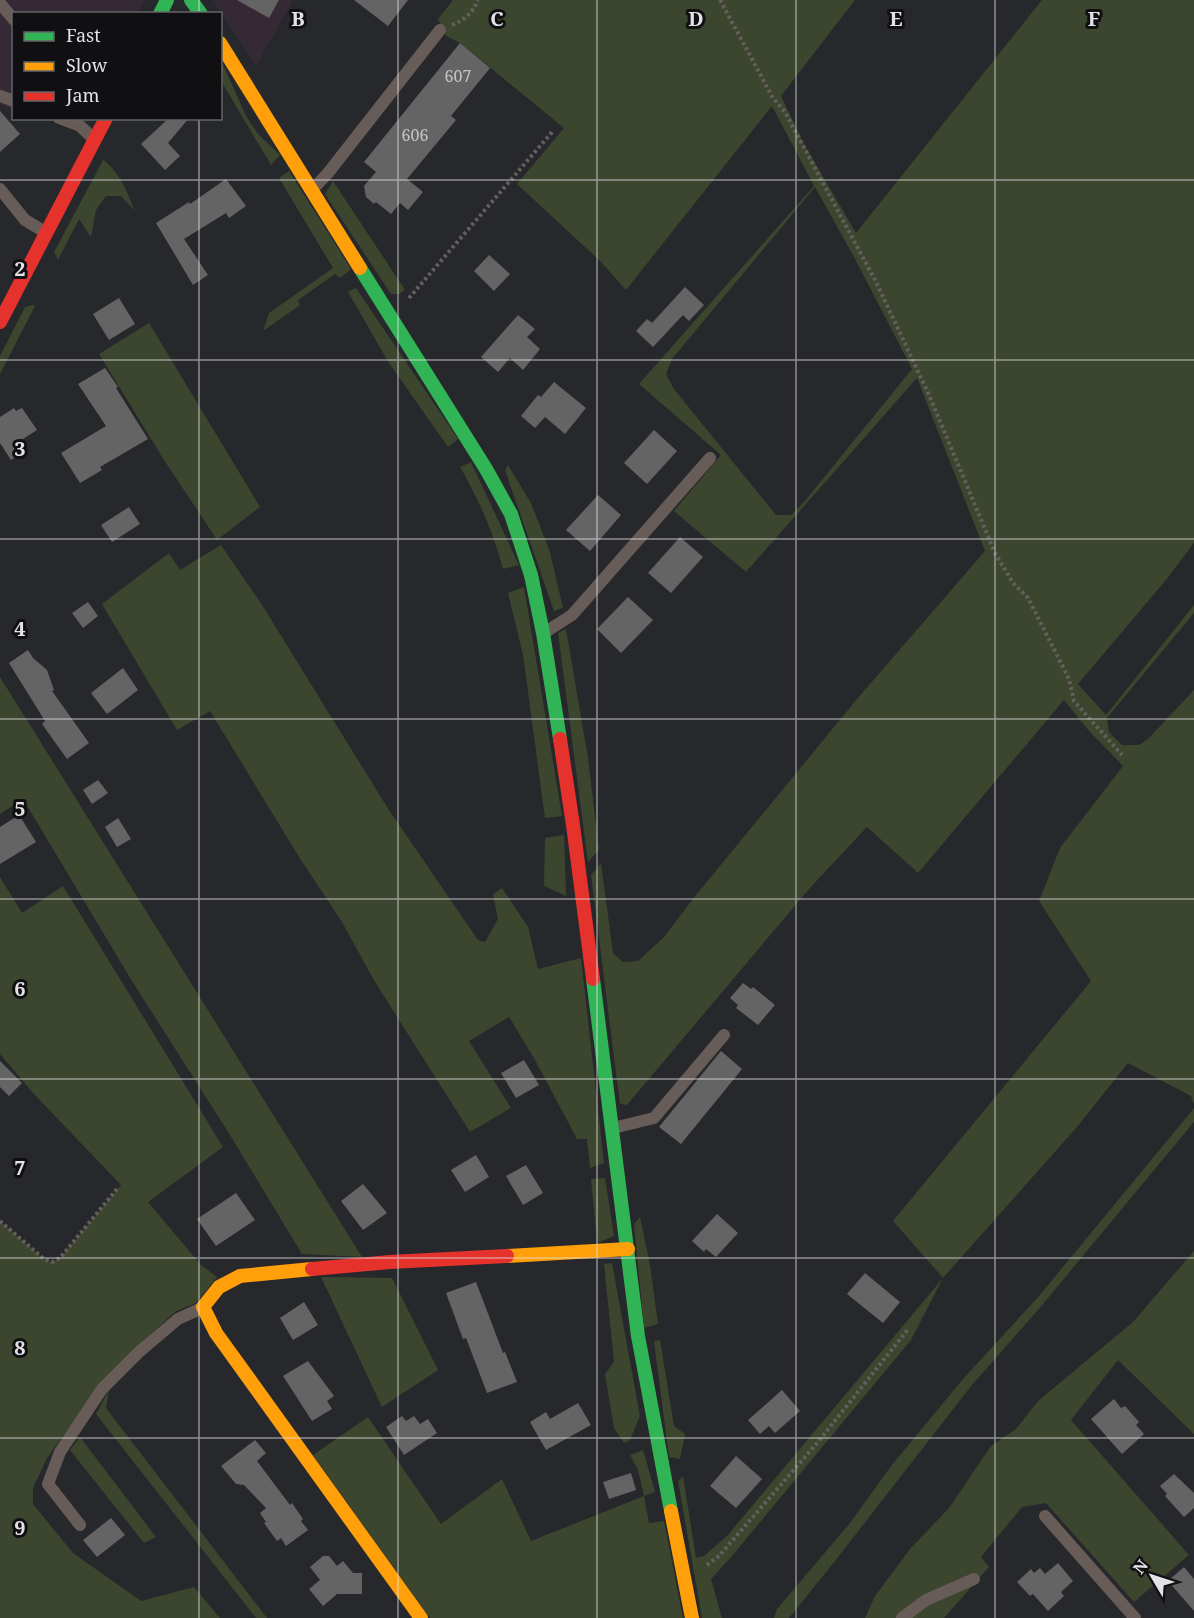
<svg xmlns="http://www.w3.org/2000/svg" width="1194" height="1618" viewBox="0 0 1194 1618" font-family="'Noto Serif',serif">
<style>
.industrial{fill:#352935}
.green{fill:#3c452e;fill-rule:evenodd}
.building{fill:#656464}
.lines{fill:none;stroke-linecap:round;stroke-linejoin:round}
.path{stroke:#655e5c;stroke-width:4;stroke-dasharray:3 3;stroke-linecap:butt}
.lane{stroke:#685c59;stroke-width:12}
.fast{stroke:#30b455;stroke-width:14}
.slow{stroke:#ff9f0a;stroke-width:14}
.jam{stroke:#e5322d;stroke-width:14}
.grid{fill:none;stroke:#e3e3e7;stroke-width:1.5;stroke-opacity:0.55}
.labels{text-anchor:middle;stroke-width:6;stroke-linejoin:round;paint-order:stroke}
.number-label{font-size:16px;fill:#c4c3c6}
.grid-label{font-size:20px;text-anchor:middle;font-weight:bold;fill:#e3e3e7;stroke:#101012;stroke-width:6;stroke-linejoin:round;paint-order:stroke}
</style>
<rect width="100%" height="100%" fill="#27282b"/>
<!-- industrial -->
<g class="industrial">
<polygon points="0,0 145,0 138,13 14,14 13,111 0,104"/>
<polygon points="213,0 293,0 256,66"/>
</g>
<!-- green -->
<g class="green">
<path d="M 453,0 L 855,0 L 781,96 L 804,144 L 856,233 L 1042,0 L 1194,0 L 1194,543 L 1166,580 L 1078,684 L 1106,715 L 1194,605 L 1194,613 L 1107,718 L 1109,732 L 1122,745 L 1139,745 L 1148,739 L 1194,690 L 1194,1105 L 1191,1096 L 1128,1063 L 1077,1127 L 943,1278 L 911,1340 L 732,1556 L 711,1579 L 722,1618 L 702,1618 L 678,1481 L 683,1476 L 696,1558 L 704,1556 L 726,1537 L 943,1278 L 893,1221 L 1091,981 L 1039,901 L 1060,848 L 1123,766 L 1089,731 L 1064,700 L 918,873 L 867,827 L 809,889 L 627,1105 L 620,1104 L 591,875 L 601,863 L 613,953 L 623,962 L 638,961 L 664,937 L 696,895 L 857,699 L 985,551 L 917,378 L 746,572 L 674,511 L 721,455 L 639,384 L 814,186 L 772,106 L 626,290 L 600,261 L 517,184 L 564,128 L 460,43 L 446,36 L 438,19 ZM 815,187 L 854,257 L 912,369 L 804,502 L 791,515 L 776,515 L 674,389 L 666,374 L 672,359 Z"/>
<polygon points="221,60 246,116 258,134 280,155 271,165 221,81"/>
<path d="M 103,160 C 120,172 127,192 135,211 L 121,196 L 106,196 L 96,210 L 91,237 L 79,219 L 58,260 L 54,252 Z"/>
<polygon points="289,171 351,269 340,278 335,274 298,300 300,305 263,331 269,313 333,268 279,178"/>
<polygon points="333,181 405,290 399,294 391,294 325,194"/>
<polygon points="356,288 458,439 448,447 389,363 348,292"/>
<polygon points="32,305 35,306 0,374 0,356 25,307"/>
<polygon points="149,323 260,507 217,540 164,460 99,354"/>
<path d="M 471,462 L 519,565 L 503,569 C 494,534 478,498 460,467 Z"/>
<polygon points="508,465 531,503 550,552 563,608 554,611 505,470"/>
<polygon points="221,545 262,605 387,807 478,940 485,942 498,919 493,894 502,888 528,927 538,969 581,958 604,1163 590,1168 587,1139 577,1139 535,1060 509,1017 469,1041 511,1108 470,1132 375,982 342,922 299,857 210,711 177,730 102,604 169,553 180,570"/>
<polygon points="524,587 562,816 545,818 523,655 508,593"/>
<polygon points="566,629 588,758 599,850 588,862 558,633"/>
<polygon points="0,677 362,1257 302,1254 230,1135 132,981 23,799 0,814"/>
<polygon points="564,835 566,896 544,886 545,838"/>
<polygon points="0,877 22,913 63,886 223,1147 148,1202 201,1265 217,1277 196,1303 176,1311 141,1343 100,1386 47,1458 33,1488 33,1504 73,1553 141,1601 194,1587 220,1618 0,1618 0,1221 44,1259 52,1262 60,1258 121,1185 34,1094 0,1054"/>
<polygon points="1194,1108 1194,1122 1038,1310 972,1385 835,1561 789,1618 774,1618 777,1609 850,1523 891,1466 963,1379 1039,1296"/>
<polygon points="605,1178 614,1236 597,1243 591,1179"/>
<polygon points="640,1217 650,1265 658,1324 644,1328 634,1224"/>
<polygon points="1194,1251 1194,1434 1118,1360 1071,1420 1189,1555 1134,1602 1046,1503 1022,1507 981,1557 989,1567 944,1618 865,1618 875,1596 910,1549 949,1508 991,1446 1016,1429 1038,1401 1133,1322"/>
<polygon points="612,1263 640,1416 630,1440 624,1443 614,1428 605,1374 614,1362 604,1264"/>
<polygon points="321,1277 392,1278 438,1370 382,1407"/>
<polygon points="660,1340 674,1426 685,1434 680,1459 669,1457 654,1341"/>
<polygon points="109,1390 106,1408 267,1618 256,1618 96,1414"/>
<polygon points="368,1417 441,1524 502,1479 531,1541 644,1496 638,1470 630,1455 643,1450 655,1492 644,1496 649,1523 664,1521 683,1618 430,1618 313,1455"/>
<polygon points="80,1437 156,1537 144,1543 70,1450"/>
</g>
<!-- building -->
<g class="building">
<polygon points="237,0 279,0 269,18"/>
<polygon points="354,0 408,0 388,26"/>
<polygon points="460,43 490,68 451,116 456,120 407,179 423,192 408,210 400,203 391,214 376,202 374,204 366,197 364,186 376,172 364,162"/>
<polygon points="0,111 20,134 0,152"/>
<polygon points="169,118 189,118 168,143 180,156 165,170 141,144"/>
<polygon points="226,179 246,206 229,218 226,213 184,239 208,275 193,285 156,223 189,202 190,204"/>
<polygon points="489,255 510,274 494,291 474,271"/>
<polygon points="685,287 704,305 689,321 683,315 653,347 636,331 647,319 652,323"/>
<polygon points="119,298 135,324 109,340 93,314"/>
<polygon points="518,315 535,329 527,337 540,349 523,370 510,358 498,372 481,357"/>
<polygon points="105,368 118,387 116,388 148,439 100,467 102,470 80,483 61,453 106,426 78,384"/>
<polygon points="554,382 586,408 565,434 545,417 535,428 521,416 538,395 541,397"/>
<polygon points="14,408 16,411 22,408 37,430 20,441 26,450 11,460 0,443 0,417"/>
<polygon points="654,430 677,451 647,484 624,463"/>
<polygon points="598,495 621,515 590,551 566,530"/>
<polygon points="129,507 140,524 112,542 101,525"/>
<polygon points="680,537 703,557 671,593 648,573"/>
<polygon points="628,597 653,620 621,653 597,629"/>
<polygon points="88,602 98,616 83,628 72,613"/>
<polygon points="28,650 33,658 47,670 54,690 52,691 89,743 67,759 42,724 45,721 9,663"/>
<polygon points="123,668 138,690 107,714 91,693"/>
<polygon points="98,780 108,793 92,804 83,790"/>
<polygon points="19,815 36,842 0,864 0,827"/>
<polygon points="118,818 131,839 117,847 105,827"/>
<polygon points="743,983 751,989 753,987 775,1005 758,1025 736,1008 738,1005 730,998"/>
<polygon points="721,1051 742,1069 681,1144 659,1127"/>
<polygon points="524,1060 539,1085 516,1098 501,1073"/>
<polygon points="0,1061 22,1083 9,1096 0,1087"/>
<polygon points="476,1155 489,1177 465,1192 451,1170"/>
<polygon points="526,1165 543,1193 523,1205 506,1176"/>
<polygon points="363,1184 387,1213 363,1230 341,1201"/>
<polygon points="236,1193 255,1220 216,1246 197,1219"/>
<polygon points="717,1214 738,1233 716,1257 706,1249 704,1252 692,1241"/>
<polygon points="865,1273 900,1302 883,1323 847,1294"/>
<polygon points="476,1282 503,1353 505,1352 517,1382 487,1393 466,1338 463,1339 446,1293"/>
<polygon points="304,1302 318,1325 293,1340 280,1318"/>
<polygon points="308,1361 334,1396 327,1401 332,1409 312,1421 283,1376"/>
<polygon points="782,1390 800,1411 775,1433 769,1426 760,1434 748,1420"/>
<polygon points="1114,1399 1121,1408 1125,1406 1139,1422 1136,1425 1144,1434 1122,1454 1091,1419"/>
<polygon points="578,1403 591,1425 546,1450 530,1422 546,1412 550,1419"/>
<polygon points="402,1416 406,1421 414,1416 420,1424 428,1419 437,1433 404,1455 386,1427"/>
<polygon points="255,1440 266,1453 257,1461 290,1505 292,1503 303,1519 301,1521 308,1530 286,1546 281,1538 277,1541 264,1523 266,1522 260,1513 266,1508 244,1485 236,1484 221,1466"/>
<polygon points="736,1456 762,1479 736,1508 710,1486"/>
<polygon points="631,1473 636,1490 609,1499 603,1482"/>
<polygon points="1174,1474 1194,1493 1194,1508 1184,1517 1165,1496 1167,1494 1160,1486"/>
<polygon points="111,1518 125,1535 97,1557 83,1540"/>
<polygon points="323,1556 329,1556 337,1566 343,1561 353,1573 362,1573 362,1594 337,1594 323,1606 309,1589 320,1580 310,1567"/>
<polygon points="1058,1563 1073,1581 1061,1592 1064,1596 1048,1611 1033,1594 1030,1596 1017,1582 1031,1569 1034,1573 1040,1568 1045,1574"/>
<polygon points="1184,1567 1194,1579 1194,1611 1168,1581"/>
</g>
<g class="lines">
<!-- path -->
<g class="path">
<polyline points="720,0 773,98 785,112 876,282 929,395 995,553 1013,583 1028,598 1069,679 1074,701 1122,755"/>
<path d="M 452,25 C 465,19 472,14 478,0"/>
<polyline points="409,298 553,131"/>
<polyline points="0,1221 44,1259 52,1262 60,1258 117,1189"/>
<polyline points="707,1565 719,1556 818,1442 909,1328"/>
</g>
<!-- lane -->
<g class="lane">
<polyline points="0,3 14,20"/>
<polyline points="0,96 14,101"/>
<polyline points="59,118 80,126 94,139"/>
<polyline points="0,189 25,220 45,232"/>
<polyline points="313,189 328,173 440,30"/>
<polyline points="544,633 572,615 710,458"/>
<polyline points="613,1128 654,1118 724,1035"/>
<polyline points="1045,1516 1135,1618"/>
<polyline points="80,1525 48,1484 60,1452 102,1389 139,1352 178,1319 202,1308"/>
<polyline points="902,1618 926,1600 974,1579"/>
</g>
<!-- fast -->
<g class="fast">
<polyline points="191,0 201,14"/>
<polyline points="160,14 167,0"/>
<polyline points="360,268 486,469 511,514 531,575 543,633 560,739"/>
<polyline points="593,979 638,1336 671,1511"/>
</g>
<!-- slow -->
<g class="slow">
<polyline points="220,43 360,268"/>
<polyline points="507,1256 628,1249"/>
<polyline points="312,1269 240,1276 219,1287 203,1307 216,1333 421,1618"/>
<polyline points="671,1511 692,1618"/>
</g>
<!-- jam -->
<g class="jam">
<polyline points="0,322 106,118"/>
<polyline points="560,739 573,825 593,979"/>
<polyline points="312,1269 390,1262 507,1256"/>
</g>
</g>
<!-- grid -->
<path class="grid" d="M 199,0 L 199,14M 398,0 L 398,1618M 597,0 L 597,1618M 796,0 L 796,1618M 995,0 L 995,1618M 199,118 L 199,1618M 0,180 L 1194,180M 0,360 L 1194,360M 0,539 L 1194,539M 0,719 L 1194,719M 0,899 L 1194,899M 0,1079 L 1194,1079M 0,1258 L 1194,1258M 0,1438 L 1194,1438"/>
<g class="labels">
<!-- number labels -->
<g class="number-label">
<text x="458" y="82">607</text>
<text x="415" y="141">606</text>
</g>
</g>
<g class="grid-label">
<text x="298" y="26">B</text>
<text x="497" y="26">C</text>
<text x="696" y="26">D</text>
<text x="896" y="26">E</text>
<text x="1094" y="26">F</text>
<text x="20" y="276">2</text>
<text x="20" y="456">3</text>
<text x="20" y="636">4</text>
<text x="20" y="816">5</text>
<text x="20" y="996">6</text>
<text x="20" y="1175">7</text>
<text x="20" y="1355">8</text>
<text x="20" y="1535">9</text>
</g>
<!-- legend -->
<rect x="12" y="12" width="210" height="108" fill="#101012" stroke="#646467" stroke-width="1.5"/>
<rect x="24" y="32" width="30" height="9" fill="#30b455" stroke="#646467" stroke-width="1.5"/>
<text x="66" y="42" font-size="18" fill="#e3e3e7">Fast</text>
<rect x="24" y="62" width="30" height="9" fill="#ff9f0a" stroke="#646467" stroke-width="1.5"/>
<text x="66" y="72" font-size="18" fill="#e3e3e7">Slow</text>
<rect x="24" y="92" width="30" height="9" fill="#e5322d" stroke="#646467" stroke-width="1.5"/>
<text x="66" y="102" font-size="18" fill="#e3e3e7">Jam</text>
<!-- north arrow -->
<g transform="translate(1152 1576) rotate(309)" stroke="#101012" stroke-width="4.5" paint-order="stroke">
<path d="M0-4.5L10 22L0 15L-10 22Z" fill="#e3e3e7"/>
<text y="-9" font-size="16" font-weight="bold" text-anchor="middle" fill="#e3e3e7">N</text>
</g>
</svg>
